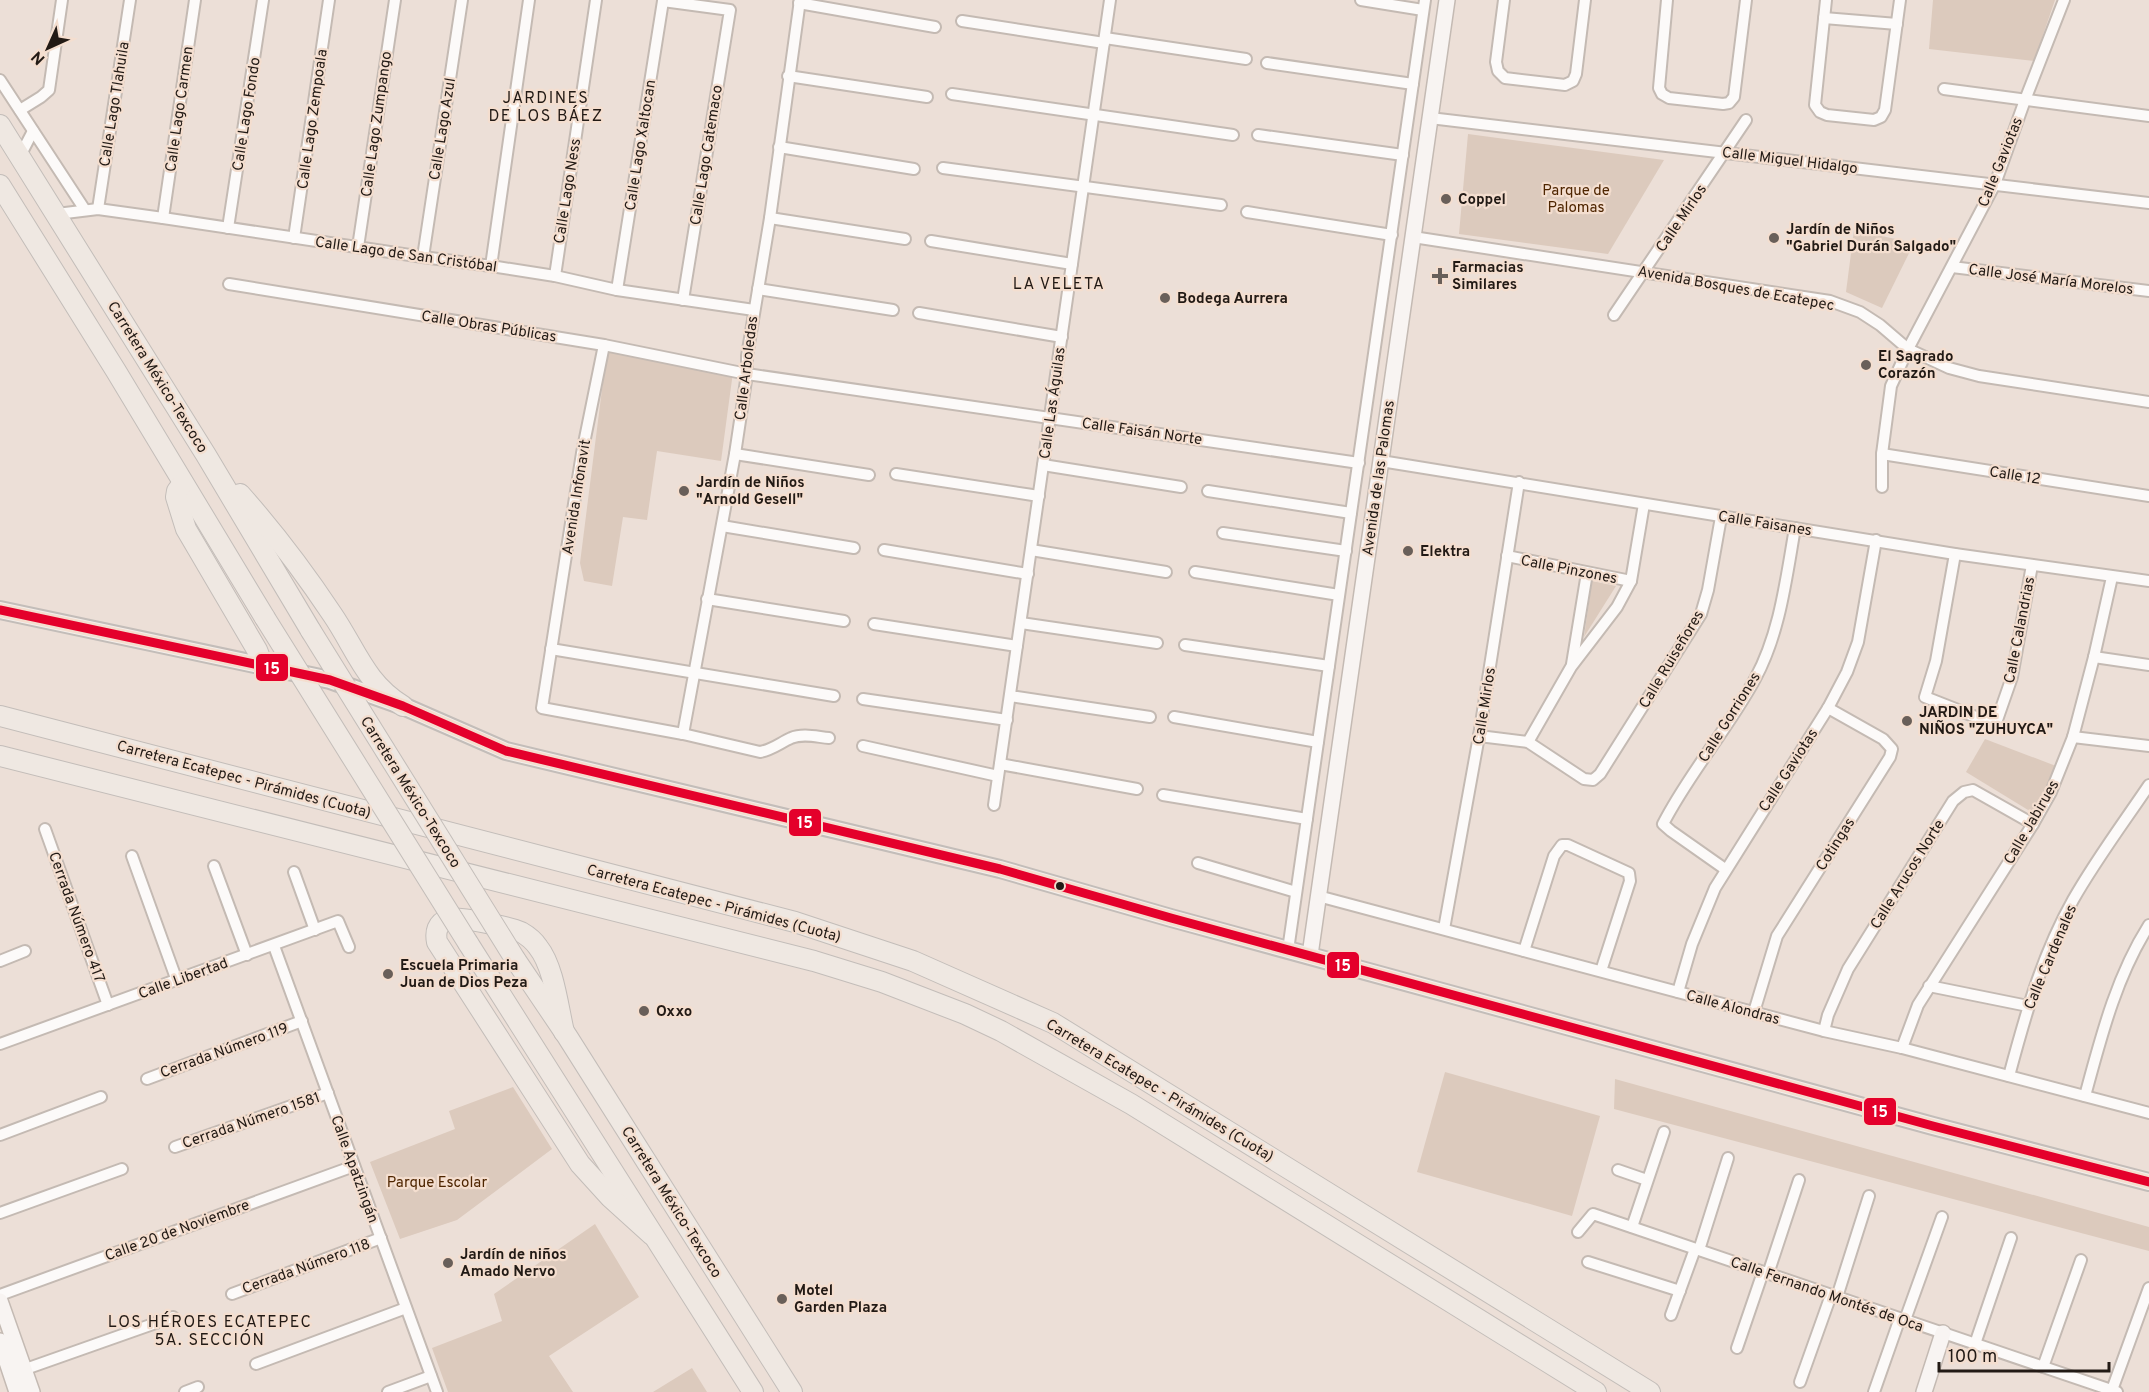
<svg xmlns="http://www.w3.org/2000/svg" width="2149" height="1392" viewBox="0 0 2149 1392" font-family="Overpass,sans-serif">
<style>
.green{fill:#dccabd}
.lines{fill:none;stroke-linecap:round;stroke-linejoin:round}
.street-casing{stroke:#c4bab3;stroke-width:14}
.secondary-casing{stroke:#c4bab3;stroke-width:18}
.primary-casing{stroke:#c3bdb9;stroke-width:20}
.highway-casing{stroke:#c3bdb9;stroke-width:22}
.street{stroke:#fcfaf9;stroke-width:10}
.secondary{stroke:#f8f4f2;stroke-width:15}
.primary{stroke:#f4efeb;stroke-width:16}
.highway{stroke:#efe8e2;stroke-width:20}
.highway-bridge-casing{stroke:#c3bdb9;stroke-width:22;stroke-linecap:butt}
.highway-bridge{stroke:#efe8e2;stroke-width:20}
.bus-1-casing{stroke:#f4decf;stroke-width:14}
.bus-1{stroke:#e4002b;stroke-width:9}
.poi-dot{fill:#695f59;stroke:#f4decf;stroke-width:2}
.bus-dot{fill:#221a15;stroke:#f4decf;stroke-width:2}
.labels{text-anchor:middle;stroke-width:4.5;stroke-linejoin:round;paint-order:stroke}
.street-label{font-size:15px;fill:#221a15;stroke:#f4decf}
.park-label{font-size:15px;fill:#4e2500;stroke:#f4decf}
.poi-label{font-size:15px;font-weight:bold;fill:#221a15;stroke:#f4decf;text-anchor:start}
.neighbourhood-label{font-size:16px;letter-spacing:1.5px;fill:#221a15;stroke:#f4decf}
.line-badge{stroke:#f4decf;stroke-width:2}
.badge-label{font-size:16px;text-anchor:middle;font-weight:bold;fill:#fff}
</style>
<rect width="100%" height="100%" fill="#ecdfd7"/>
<!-- green -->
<g class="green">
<polygon points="1933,0 2055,0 2034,61 1929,49"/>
<polygon points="1468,134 1664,160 1608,254 1459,234"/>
<polygon points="1854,230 1914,243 1882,308 1846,292"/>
<polygon points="607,350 733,372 721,461 657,451 647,520 623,517 612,586 584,581 580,563"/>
<polygon points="1592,581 1616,586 1584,637"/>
<polygon points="1985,739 2056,766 2033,813 1966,772"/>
<polygon points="1445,1072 1600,1116 1572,1216 1417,1172"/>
<polygon points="1615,1079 2149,1227 2149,1251 1614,1109"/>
<polygon points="513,1087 552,1149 457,1220 400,1239 370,1162 455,1129 449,1111"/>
<polygon points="595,1224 639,1297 549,1356 573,1392 448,1392 432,1348 502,1321 494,1294"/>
<polygon points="692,1368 707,1392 653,1392"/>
</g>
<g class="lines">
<!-- street casing -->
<g class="street-casing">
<g id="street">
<polyline points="1361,0 1423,10"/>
<polyline points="1504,0 1496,62 1498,71 1505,78 1565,85 1573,81 1576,74 1585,0"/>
<polyline points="1667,0 1659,88 1662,94 1669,98 1723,104 1729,103 1734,97 1746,0"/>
<polyline points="1826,0 1815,105 1820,112 1827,115 1874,120 1881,117 1885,110 1900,0"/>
<polyline points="799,3 935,27"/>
<polyline points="1824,18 1897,24"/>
<polyline points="962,21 1104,43"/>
<polyline points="1105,38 1246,59"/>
<polyline points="1267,63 1413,84"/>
<polyline points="788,76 927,97"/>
<polyline points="0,80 85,210"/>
<polyline points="1944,89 2149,116"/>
<polyline points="952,94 1233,135"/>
<polyline points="20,110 41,97 49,90 62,0"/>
<polyline points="1430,118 2149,203"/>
<polyline points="1258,135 1403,155"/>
<polyline points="779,147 914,169"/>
<polyline points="20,156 33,131"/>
<polyline points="943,168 1221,205"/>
<polyline points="98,209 130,0"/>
<polyline points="1247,212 1392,235"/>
<polyline points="57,214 98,209 163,218 423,257 491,266 555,276 617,290 754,310"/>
<polyline points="163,218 195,0"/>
<polyline points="770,218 905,239"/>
<polyline points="228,228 263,0"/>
<polyline points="1413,237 1830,301 1860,312 1880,325 1908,349 1949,368 1979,376 2149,402"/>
<polyline points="294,238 329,0"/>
<polyline points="931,241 1072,264"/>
<polyline points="358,247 395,0"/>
<polyline points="423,257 462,0"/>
<polyline points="491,266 529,0"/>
<polyline points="1952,267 2149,291"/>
<polyline points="555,276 596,0"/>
<polyline points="229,284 604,345 747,374 1359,463"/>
<polyline points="758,289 893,310"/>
<polyline points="617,290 663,1 730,10 683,300"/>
<polyline points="919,313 1062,337"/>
<polyline points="1614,315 1746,120"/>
<path d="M 604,345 L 582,453 L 542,708 L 683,734 L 760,752 C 772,750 780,743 791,738 C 803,733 817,737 829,738"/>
<polyline points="735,454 869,475"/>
<polyline points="1882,454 2149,496"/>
<polyline points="1381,461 1955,554 2149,581"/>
<polyline points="1043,465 1181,487"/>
<polyline points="896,474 1039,496"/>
<polyline points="1882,487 1882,454 1891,386 1908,349 1995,184 2025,100 2064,0"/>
<polyline points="1208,491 1351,513"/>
<polyline points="722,526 854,548"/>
<polyline points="1223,533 1346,551"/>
<polyline points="884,550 1028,574"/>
<polyline points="1031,550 1166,572"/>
<polyline points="1955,554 1936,661 1925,697 1991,723 1994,723 1997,720 2012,677 2032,565"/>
<polyline points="1507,556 1631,581"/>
<polyline points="1195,572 1339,595"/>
<polyline points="707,599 844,621"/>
<polyline points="1021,623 1157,643"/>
<polyline points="874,624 1017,646"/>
<polyline points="1185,645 1329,666"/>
<polyline points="551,649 834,696"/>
<polyline points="2094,657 2149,665"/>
<polyline points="1572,664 1587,573"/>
<polyline points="1010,696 1150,717"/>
<polyline points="863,699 1007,720"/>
<polyline points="1174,717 1318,742"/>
<polyline points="683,734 735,454 747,374 747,356 770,218 800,0"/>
<polyline points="1479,736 1528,742 1584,779 1593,780 1600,774 1701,614 1708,590 1721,517"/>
<polyline points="2073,737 2149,746"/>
<polyline points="1528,742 1571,667 1617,607 1631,581 1644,504"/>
<polyline points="863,746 998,776"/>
<polyline points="1000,764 1137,789"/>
<polyline points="1163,795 1307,819"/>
<polyline points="994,805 1110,0"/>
<polyline points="45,829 108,1005"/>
<polyline points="132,856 177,981"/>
<polyline points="1198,863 1296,892"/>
<polyline points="214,866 247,955"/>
<path d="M 1725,869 L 1671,831 L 1663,824 C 1689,773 1728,729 1755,679 C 1780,633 1786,579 1795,528"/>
<polyline points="294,872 315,930"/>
<polyline points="1318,896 1824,1031 1902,1048 2149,1113"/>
<polyline points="1444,929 1479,736 1519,482"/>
<polyline points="274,946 437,1392"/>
<polyline points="1288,950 1425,0"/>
<polyline points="1524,951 1554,856 1562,845 1568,845 1629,873 1630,881 1601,971"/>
<polyline points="0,961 25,951"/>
<polyline points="1929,986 2028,1006"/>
<polyline points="1678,992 1692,944 1715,888 1828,708 1847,672 1858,642 1876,540"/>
<polyline points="1754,1012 1777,936 1890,757 1892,749 1883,739 1828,708"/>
<polyline points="1824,1031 1828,1015 1848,969 1953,801 1964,792 1973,790 2033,824"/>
<polyline points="0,1044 338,921 349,947"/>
<polyline points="1902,1048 1918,1005 2033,824 2051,792 2073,737 2094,657 2112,577"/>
<path d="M 2009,1076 C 2025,1016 2042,955 2073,900 C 2095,861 2124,822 2149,785"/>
<polyline points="147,1079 302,1021"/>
<path d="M 2085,1096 C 2101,1037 2116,977 2149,925"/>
<polyline points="0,1135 101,1097"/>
<polyline points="175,1147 328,1093"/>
<polyline points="1618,1170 1647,1180"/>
<polyline points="0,1213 122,1169"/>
<polyline points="1632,1227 1664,1132"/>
<polyline points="1578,1232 1593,1214 2117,1392"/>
<polyline points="1699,1250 1728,1158"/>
<polyline points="1588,1262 1680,1291"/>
<polyline points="1768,1274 1799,1180"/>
<polyline points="232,1294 381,1238"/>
<polyline points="0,1295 354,1166"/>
<polyline points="1837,1297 1869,1196"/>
<polyline points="1671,1315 1695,1249"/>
<polyline points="1905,1320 1942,1217"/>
<polyline points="1975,1344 2011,1238"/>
<polyline points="1737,1348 1763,1272"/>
<polyline points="256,1364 406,1308"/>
<polyline points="2043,1367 2081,1260"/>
<polyline points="20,1371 173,1317"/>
<polyline points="1800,1382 1831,1295"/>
<polyline points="2112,1390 2149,1288"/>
<polyline points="185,1392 198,1387"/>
<polyline points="388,1392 431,1376"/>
<polyline points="1874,1392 1900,1318"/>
</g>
</g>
<!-- secondary casing -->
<g class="secondary-casing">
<g id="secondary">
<polyline points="1310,955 1447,0"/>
<polyline points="0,1301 32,1392"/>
<polyline points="0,1341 17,1392"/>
<polyline points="1924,1392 1943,1333"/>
</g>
</g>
<!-- primary casing -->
<g class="primary-casing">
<polyline id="primary" points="0,610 330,680 403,706 506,751 1000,869 1171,918 1933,1126 2149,1182"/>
</g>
<!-- highway casing -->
<g class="highway-casing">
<g id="highway">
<polyline points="0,125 206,455 311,631"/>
<polyline points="0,185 116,371 265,618"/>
<polyline points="183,483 177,491 176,497 186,529 257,650 263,665"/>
<path d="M 240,494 C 273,531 304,572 332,614 C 356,649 365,683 403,706"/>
<polyline points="0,716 795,922 913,961 1053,1023 1650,1392"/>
<polyline points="0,756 814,961 882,982 965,1014 1001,1031 1131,1104 1596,1392"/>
<polyline points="468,943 753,1392"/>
<polyline points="515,959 567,1036 792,1392"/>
<path d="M 564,1032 C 558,1007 554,967 538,947 C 534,941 528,936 521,932 C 510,927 458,916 448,919 C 437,923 435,932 437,942 L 580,1164 L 610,1197 L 652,1235"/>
</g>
</g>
<!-- street -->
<use href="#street" class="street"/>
<!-- secondary -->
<use href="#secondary" class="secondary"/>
<!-- primary -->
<use href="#primary" class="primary"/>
<!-- highway -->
<use href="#highway" class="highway"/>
<!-- highway-bridge casing -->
<g class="highway-bridge-casing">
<g id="highway-bridge">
<polyline points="265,618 468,943"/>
<polyline points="311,631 515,959"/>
</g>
</g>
<!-- highway-bridge -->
<use href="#highway-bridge" class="highway-bridge"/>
<!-- bus-1 casing -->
<g class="bus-1-casing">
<polyline id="bus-1" points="0,610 330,680 403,706 506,751 1000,869 1171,918 1933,1126 2149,1182"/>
</g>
<!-- bus-1 -->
<use href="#bus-1" class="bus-1"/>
</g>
<!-- markers -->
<g class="poi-dot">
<circle cx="1446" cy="199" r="6"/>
<circle cx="1774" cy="238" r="6"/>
<path d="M1437 267h6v6h6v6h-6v6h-6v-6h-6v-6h6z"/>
<circle cx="1165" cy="298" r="6"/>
<circle cx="1866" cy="365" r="6"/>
<circle cx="684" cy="491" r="6"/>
<circle cx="1408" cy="551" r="6"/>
<circle cx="1907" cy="721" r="6"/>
<circle cx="388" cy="974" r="6"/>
<circle cx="644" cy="1011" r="6"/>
<circle cx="448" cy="1263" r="6"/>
<circle cx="782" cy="1299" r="6"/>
</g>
<circle class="bus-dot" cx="1060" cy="886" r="5"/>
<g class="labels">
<!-- street labels -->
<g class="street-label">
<text transform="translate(114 104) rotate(-81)" y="5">Calle Lago Tlahuila</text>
<text transform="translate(179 109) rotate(-82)" y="5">Calle Lago Carmen</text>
<text transform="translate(246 114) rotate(-81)" y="5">Calle Lago Fondo</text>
<text transform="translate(312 119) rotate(-82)" y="5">Calle Lago Zempoala</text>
<text transform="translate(376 124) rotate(-82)" y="5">Calle Lago Zumpango</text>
<text transform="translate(442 129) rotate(-81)" y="5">Calle Lago Azul</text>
<text transform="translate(640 145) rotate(-81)" y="5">Calle Lago Xaltocan</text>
<text transform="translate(706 155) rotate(-81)" y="5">Calle Lago Catemaco</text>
<text transform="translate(1790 160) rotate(7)" y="5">Calle Miguel Hidalgo</text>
<text transform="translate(2000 162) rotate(-68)" y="5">Calle Gaviotas</text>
<text transform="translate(567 191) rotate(-81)" y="5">Calle Lago Ness</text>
<text transform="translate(1681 218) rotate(-56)" y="5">Calle Mirlos</text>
<text transform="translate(406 254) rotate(8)" y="5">Calle Lago de San Cristóbal</text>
<text transform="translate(2051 279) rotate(7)" y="5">Calle José María Morelos</text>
<text transform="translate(1736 288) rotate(10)" y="5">Avenida Bosques de Ecatepec</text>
<text transform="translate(489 326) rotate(9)" y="5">Calle Obras Públicas</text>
<text transform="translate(746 368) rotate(-83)" y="5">Calle Arboledas</text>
<text transform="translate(158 377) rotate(58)" y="5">Carretera México-Texcoco</text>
<text transform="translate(1052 403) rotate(-82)" y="5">Calle Las Águilas</text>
<text transform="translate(1142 431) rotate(8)" y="5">Calle Faisán Norte</text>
<text transform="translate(2015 475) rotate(9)" y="5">Calle 12</text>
<text transform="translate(1378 478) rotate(-82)" y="5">Avenida de las Palomas</text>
<text transform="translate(576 497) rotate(-81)" y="5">Avenida Infonavit</text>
<text transform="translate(1765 523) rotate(9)" y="5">Calle Faisanes</text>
<text transform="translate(1569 569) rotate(11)" y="5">Calle Pinzones</text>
<text transform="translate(2019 630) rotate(-79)" y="5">Calle Calandrias</text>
<text transform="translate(1671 659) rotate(-59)" y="5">Calle Ruiseñores</text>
<text transform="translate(1484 706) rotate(-81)" y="5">Calle Mirlos</text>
<text transform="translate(1729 717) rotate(-58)" y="5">Calle Gorriones</text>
<text transform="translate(1788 770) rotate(-57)" y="5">Calle Gaviotas</text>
<text transform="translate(244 779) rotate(15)" y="5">Carretera Ecatepec - Pirámides (Cuota)</text>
<text transform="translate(411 792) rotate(58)" y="5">Carretera México-Texcoco</text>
<text transform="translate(2031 822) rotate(-60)" y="5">Calle Jabirues</text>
<text transform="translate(1835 844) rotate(-58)" y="5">Cotingas</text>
<text transform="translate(1907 874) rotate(-58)" y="5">Calle Arucos Norte</text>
<text transform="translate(714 903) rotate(15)" y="5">Carretera Ecatepec - Pirámides (Cuota)</text>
<text transform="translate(77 917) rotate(70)" y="5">Cerrada Número 417</text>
<text transform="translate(2050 957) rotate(-67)" y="5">Calle Cardenales</text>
<text transform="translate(183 978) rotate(-20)" y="5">Calle Libertad</text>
<text transform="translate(1733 1007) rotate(15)" y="5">Calle Alondras</text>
<text transform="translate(224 1050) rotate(-20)" y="5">Cerrada Número 119</text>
<text transform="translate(1160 1090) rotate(31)" y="5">Carretera Ecatepec - Pirámides (Cuota)</text>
<text transform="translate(251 1120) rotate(-19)" y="5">Cerrada Número 1581</text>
<text transform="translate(355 1169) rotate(70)" y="5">Calle Apatzingán</text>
<text transform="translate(672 1202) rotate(58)" y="5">Carretera México-Texcoco</text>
<text transform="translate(177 1230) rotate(-20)" y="5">Calle 20 de Noviembre</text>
<text transform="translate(306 1266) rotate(-20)" y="5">Cerrada Número 118</text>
<text transform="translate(1827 1294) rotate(19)" y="5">Calle Fernando Montés de Oca</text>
</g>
<!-- park labels -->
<g class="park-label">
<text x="1576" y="195">Parque de<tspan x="1576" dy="17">Palomas</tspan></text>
<text x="437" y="1187">Parque Escolar</text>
</g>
<!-- poi labels -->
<g class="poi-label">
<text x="1458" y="204">Coppel</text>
<text x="1786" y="234">Jardín de Niños<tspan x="1786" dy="17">"Gabriel Durán Salgado"</tspan></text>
<text x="1452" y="272">Farmacias<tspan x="1452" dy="17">Similares</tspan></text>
<text x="1177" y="303">Bodega Aurrera</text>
<text x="1878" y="361">El Sagrado<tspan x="1878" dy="17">Corazón</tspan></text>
<text x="696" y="487">Jardín de Niños<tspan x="696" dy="17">"Arnold Gesell"</tspan></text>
<text x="1420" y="556">Elektra</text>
<text x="1919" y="717">JARDIN DE<tspan x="1919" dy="17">NIÑOS "ZUHUYCA"</tspan></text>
<text x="400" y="970">Escuela Primaria<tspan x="400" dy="17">Juan de Dios Peza</tspan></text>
<text x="656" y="1016">Oxxo</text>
<text x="460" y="1259">Jardín de niños<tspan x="460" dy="17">Amado Nervo</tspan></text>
<text x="794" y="1295">Motel<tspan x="794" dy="17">Garden Plaza</tspan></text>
</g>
<!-- neighbourhood labels -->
<g class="neighbourhood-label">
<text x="546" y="103">JARDINES<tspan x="546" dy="18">DE LOS BÁEZ</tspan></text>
<text x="1059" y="289">LA VELETA</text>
<text x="210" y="1327">LOS HÉROES ECATEPEC<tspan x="210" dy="18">5A. SECCIÓN</tspan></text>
</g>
</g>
<g class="line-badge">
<rect x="255" y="653" width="34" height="29" rx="6" fill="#e4002b"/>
<rect x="788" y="808" width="34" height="29" rx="6" fill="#e4002b"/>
<rect x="1326" y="951" width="34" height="28" rx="6" fill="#e4002b"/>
<rect x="1863" y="1097" width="34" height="29" rx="6" fill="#e4002b"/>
</g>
<g class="badge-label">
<text x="272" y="674">15</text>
<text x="805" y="828">15</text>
<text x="1343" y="971">15</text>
<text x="1880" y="1117">15</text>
</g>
<!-- north arrow -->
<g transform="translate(48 48) rotate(225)" stroke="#f4decf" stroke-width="4.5" paint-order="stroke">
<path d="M0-4.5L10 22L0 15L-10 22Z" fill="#221a15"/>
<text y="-9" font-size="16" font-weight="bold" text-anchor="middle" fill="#221a15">N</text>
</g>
<!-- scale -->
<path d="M1939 1362v9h170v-9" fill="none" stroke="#221a15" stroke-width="3"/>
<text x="1948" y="1362" font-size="18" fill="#221a15" stroke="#f4decf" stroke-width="4.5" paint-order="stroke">100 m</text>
</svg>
